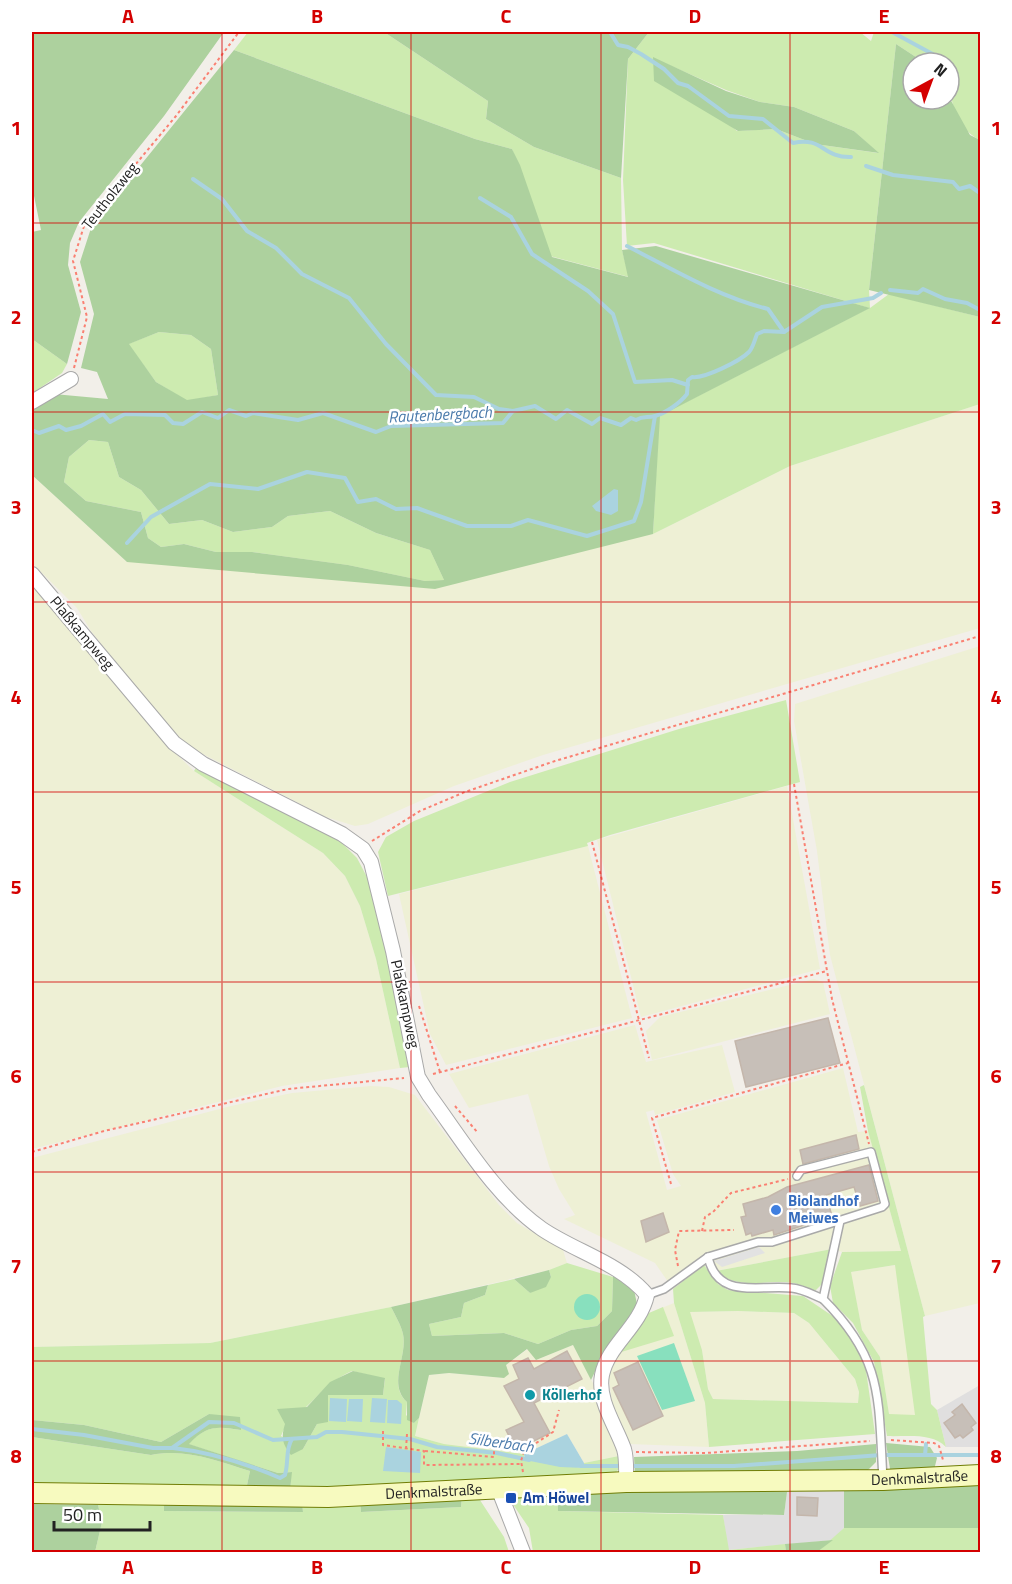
<svg xmlns="http://www.w3.org/2000/svg" width="1012" height="1584" viewBox="0 0 1012 1584" font-family="'Titillium Web',sans-serif">
<style>
.residential{fill:#e0dfdf}
.farmland{fill:#eef0d5}
.grass{fill:#cdebb0;fill-rule:evenodd}
.forest{fill:#add19e;fill-rule:evenodd}
.pitch{fill:#88e0be}
.parking{fill:#e2e2e2}
.water{fill:#aad3df}
.lines{fill:none;stroke-linecap:round;stroke-linejoin:round}
.stream{stroke:#aad3df;stroke-width:4}
.building{fill:#c7bfb8;stroke:#c4b6ab;stroke-width:1.5}
.lane-casing{stroke:#a9a9a9;stroke-width:10}
.street-casing{stroke:#a9a9a9;stroke-width:16}
.secondary-casing{stroke:#707d05;stroke-width:22}
.path{stroke:#fa8072;stroke-width:2;stroke-dasharray:3 3;stroke-linecap:butt}
.lane{stroke:#fff;stroke-width:7}
.street{stroke:#fff;stroke-width:14}
.secondary{stroke:#f7fabf;stroke-width:20}
.grid{fill:none;stroke:#d40000;stroke-width:1.5;stroke-opacity:0.55}
.shop-dot{fill:#3f7fe0;stroke:#fff;stroke-width:2}
.culture-dot{fill:#0f9aa8;stroke:#fff;stroke-width:2}
.transit-dot{fill:#1a4fb4;stroke:#fff;stroke-width:2}
.labels{text-anchor:middle;stroke-width:5;stroke-linejoin:round;paint-order:stroke}
.street-label{font-size:15px;fill:#222;stroke:#fff}
.shop-label{font-size:15px;font-weight:bold;fill:#366cbe;stroke:#fff;text-anchor:start}
.culture-label{font-size:15px;font-weight:bold;fill:#0d838f;stroke:#fff;text-anchor:start}
.transit-label{font-size:15px;font-weight:bold;fill:#164399;stroke:#fff;text-anchor:start}
.water-label{font-size:16px;font-style:italic;fill:#4a7aab;stroke:#fff}
.neatline{fill:none;stroke:#d40000;stroke-width:2}
.grid-label{font-size:20px;text-anchor:middle;font-weight:bold;fill:#d40000}
</style>
<rect width="100%" height="100%" fill="#f2efe9"/>
<!-- residential -->
<g class="residential">
<polygon points="980,1385 980,1447 946,1447 937,1410"/>
<polygon points="844,1490 844,1528 833,1540 728,1550 723,1515 784,1515 787,1492"/>
</g>
<!-- farmland -->
<g class="farmland">
<polygon points="980,404 980,628 543,755 454,786 368,824 355,826 326,817 191,748 163,722 91,631 77,608 32,563 32,475 127,562 653,534 790,466"/>
<polygon points="32,583 165,743 194,771 323,853 345,876 360,906 376,959 400,1068 282,1086 32,1149"/>
<polygon points="980,646 980,1303 925,1316 830,955 817,851 794,721 795,704"/>
<polygon points="787,786 820,969 641,1017 597,840"/>
<polygon points="588,846 632,1018 446,1065 430,1034 399,894"/>
<polygon points="814,979 823,982 830,1014 652,1060 646,1031 660,1017"/>
<polygon points="635,1025 646,1062 722,1045 735,1092 655,1115 654,1110 646,1112 667,1190 681,1186 673,1174 657,1120 843,1068 858,1132 868,1131 901,1251 842,1252 832,1249 716,1271 704,1266 673,1289 655,1263 564,1219 575,1215 559,1189 549,1166 528,1094 469,1108 449,1074"/>
<polygon points="371,1086 389,1087 415,1095 499,1205 517,1223 563,1250 567,1263 549,1270 391,1307 210,1343 32,1347 32,1158 231,1106 292,1093"/>
<polygon points="896,1265 916,1415 889,1415 880,1357 862,1330 850,1272"/>
<polygon points="674,1303 705,1403 709,1447 629,1444 612,1404 609,1377 612,1358 649,1313"/>
<polygon points="738,1311 794,1313 809,1323 855,1379 859,1392 858,1403 713,1399 708,1389 702,1350 689,1312"/>
<polygon points="573,1345 596,1389 619,1456 584,1463 567,1434 524,1454 444,1444 415,1436 429,1375 449,1373 504,1378 506,1365 528,1349 536,1360"/>
</g>
<!-- grass -->
<g class="grass">
<polygon points="248,32 384,32 488,101 486,119 534,147 621,178 622,250 629,277 550,256 512,149 475,139 234,50"/>
<path d="M 649,32 L 860,32 L 871,41 L 874,32 L 980,32 L 980,140 C 951,126 949,91 949,63 L 925,63 L 896,44 L 869,290 L 870,308 L 889,294 L 980,317 L 980,404 L 790,466 L 653,534 L 659,416 L 869,308 L 654,243 L 627,246 L 623,180 L 628,59 ZM 653,58 L 726,90 L 760,102 L 794,107 L 854,131 L 878,153 L 815,144 L 776,129 L 737,131 Z"/>
<polygon points="159,332 191,335 211,349 218,395 187,401 156,382 128,344"/>
<polygon points="32,339 67,364 62,373 34,392"/>
<polygon points="89,440 108,442 119,477 141,490 169,524 202,520 233,532 272,527 288,516 330,511 376,533 430,550 444,580 425,581 348,565 252,552 216,552 184,544 161,547 148,538 141,512 86,501 64,482 69,457"/>
<polygon points="786,700 800,782 610,835 587,843 588,846 388,896 378,852 386,837 414,821 510,782 679,729"/>
<polygon points="197,766 341,842 357,858 368,879 387,952 410,1067 400,1068 376,959 360,906 345,876 323,853 194,771"/>
<path d="M 864,1085 L 925,1316 L 923,1317 L 931,1404 L 937,1410 L 946,1447 C 932,1432 906,1437 887,1436 L 874,1362 L 853,1323 L 833,1303 L 830,1286 L 842,1252 L 901,1251 L 868,1131 L 860,1087 ZM 895,1265 L 915,1415 L 889,1414 L 880,1357 L 862,1330 L 851,1272 Z"/>
<path d="M 832,1249 L 822,1284 L 815,1291 C 808,1288 800,1284 793,1283 C 766,1279 737,1291 716,1271 Z"/>
<polygon points="567,1263 613,1277 612,1311 597,1326 571,1330 538,1344 504,1333 432,1336 429,1324 461,1317 464,1303 485,1295 488,1285 514,1279 530,1293 551,1277 549,1270"/>
<path d="M 704,1265 L 718,1284 L 728,1290 L 803,1296 L 837,1319 L 855,1342 L 865,1363 L 875,1434 L 709,1447 L 705,1403 L 674,1303 L 673,1289 ZM 738,1311 L 794,1313 L 809,1323 L 855,1379 L 859,1392 L 858,1403 L 713,1399 L 708,1389 L 702,1350 L 690,1312 Z"/>
<path d="M 391,1307 C 395,1315 401,1325 403,1334 C 408,1356 387,1385 407,1402 L 406,1415 L 414,1423 L 419,1418 L 415,1436 L 444,1444 L 524,1454 L 525,1460 L 584,1468 L 584,1463 L 619,1456 L 619,1469 L 615,1473 L 290,1490 L 291,1472 L 278,1473 L 188,1444 C 207,1425 216,1426 241,1430 L 209,1414 L 161,1442 L 84,1425 L 32,1420 L 32,1347 L 210,1343 ZM 352,1371 L 385,1379 L 383,1395 L 327,1395 L 317,1424 L 303,1449 L 281,1436 C 286,1422 294,1418 305,1408 C 325,1390 325,1384 352,1371 Z"/>
<polygon points="663,1307 674,1336 618,1353 649,1313"/>
<path d="M 32,1437 L 151,1455 C 186,1448 217,1461 250,1471 L 246,1490 L 32,1484 Z"/>
<polygon points="557,1493 558,1511 723,1515 729,1550 785,1544 786,1552 533,1552 529,1528 512,1503 520,1497"/>
<polygon points="462,1496 478,1497 504,1537 509,1552 95,1552 102,1522 98,1505 164,1505 164,1511 303,1512 302,1502 360,1502 361,1512 461,1507"/>
<polygon points="844,1528 980,1528 980,1552 817,1552"/>
</g>
<!-- forest -->
<g class="forest">
<polygon points="32,32 224,32 164,116 79,222 70,243 68,265 81,312 67,364 32,339 32,232 41,230 32,186"/>
<polygon points="384,32 649,32 628,59 621,178 534,147 486,119 488,101"/>
<polygon points="896,44 925,63 913,63 913,99 949,99 949,97 970,135 980,140 980,317 869,290"/>
<path d="M 234,50 L 475,139 L 512,149 L 520,165 L 552,257 L 628,277 L 622,250 L 656,246 L 870,308 L 660,416 L 653,534 L 435,589 L 127,562 L 32,475 L 32,392 L 108,399 L 97,372 L 81,368 L 94,314 L 80,262 L 92,225 ZM 159,332 L 191,335 L 211,349 L 218,395 L 187,400 L 156,382 L 129,344 ZM 89,440 L 108,442 L 119,477 L 141,490 L 169,524 L 202,520 L 233,532 L 272,527 L 288,516 L 330,511 L 376,533 L 430,550 L 444,580 L 425,581 L 348,565 L 252,552 L 216,552 L 184,544 L 161,547 L 148,538 L 141,512 L 86,501 L 64,482 L 69,457 Z"/>
<polygon points="653,57 726,91 760,102 794,107 854,131 879,153 815,144 776,129 738,131 654,81"/>
<polygon points="549,1270 551,1277 546,1287 530,1293 514,1279"/>
<path d="M 615,1274 L 634,1290 L 637,1304 L 635,1314 L 604,1353 L 591,1380 L 573,1345 L 536,1360 L 527,1349 L 506,1365 L 509,1374 L 504,1378 L 449,1373 L 429,1375 L 419,1418 L 414,1423 L 407,1420 L 407,1402 C 387,1384 408,1356 403,1334 C 401,1325 395,1315 391,1307 L 488,1285 L 485,1295 L 464,1303 L 461,1317 L 429,1324 L 432,1336 L 504,1333 L 538,1344 L 571,1330 L 597,1326 L 612,1311 L 613,1277 Z"/>
<path d="M 353,1371 L 385,1378 L 383,1395 L 328,1395 L 328,1422 L 317,1424 L 303,1449 L 291,1455 C 282,1444 281,1437 285,1424 L 277,1409 L 307,1407 L 330,1382 Z"/>
<path d="M 209,1414 L 240,1417 L 241,1430 C 218,1426 206,1425 189,1444 L 278,1473 L 292,1472 L 290,1490 L 246,1490 L 250,1471 C 217,1461 186,1448 151,1455 L 32,1437 L 32,1420 L 84,1425 L 161,1442 Z"/>
<polygon points="886,1443 930,1447 937,1458 934,1470 890,1469"/>
<polygon points="876,1444 876,1462 868,1470 635,1476 634,1457 797,1451"/>
<polygon points="980,1484 980,1528 844,1528 844,1490"/>
<polygon points="684,1490 787,1492 784,1515 558,1511 557,1493"/>
<polygon points="462,1496 461,1507 361,1512 360,1502"/>
<polygon points="302,1502 303,1512 164,1511 164,1505"/>
<polygon points="32,1504 98,1505 102,1522 95,1552 32,1552"/>
<polygon points="833,1540 817,1552 786,1552 785,1544"/>
</g>
<!-- pitch -->
<g class="pitch">
<circle cx="587" cy="1307" r="13"/>
<polygon points="674,1343 695,1401 662,1410 637,1356"/>
</g>
<!-- parking -->
<polygon class="parking" points="759,1247 765,1253 722,1267 714,1261"/>
<!-- water -->
<g class="water">
<polygon points="614,489 618,490 618,511 611,515 596,511 592,506"/>
<polygon points="330,1398 347,1399 346,1422 329,1421"/>
<polygon points="372,1398 387,1399 385,1423 370,1422"/>
<polygon points="349,1399 363,1399 362,1422 347,1421"/>
<polygon points="388,1400 397,1400 402,1404 401,1424 387,1423"/>
<polygon points="567,1434 584,1463 584,1468 560,1467 525,1460 524,1454"/>
<polygon points="386,1447 421,1452 420,1473 383,1471"/>
</g>
<g class="lines">
<!-- stream -->
<g class="stream">
<path d="M 610,32 L 618,45 L 628,47 L 641,54 L 664,69 L 678,83 L 688,86 L 729,116 L 763,119 L 793,143 C 823,136 822,158 851,157"/>
<polyline points="892,32 940,58"/>
<polyline points="866,166 893,175 953,182 959,189 970,186 980,193"/>
<polyline points="193,179 222,199 247,231 276,248 302,274 349,298 386,344 436,395 474,397 499,409 513,411"/>
<polyline points="480,198 511,217 532,254 588,291 613,314 635,382 672,380 688,385"/>
<path d="M 627,246 C 672,269 719,297 768,309 L 784,332"/>
<polyline points="890,290 918,293 923,289 945,299 967,303 980,310"/>
<path d="M 32,430 L 39,433 L 59,426 L 66,430 L 81,426 L 103,414 L 110,422 L 125,414 L 165,415 L 173,423 L 183,424 L 202,412 L 218,418 L 229,410 L 246,416 L 253,413 L 298,420 L 323,413 L 376,432 L 391,426 L 503,423 L 513,411 L 535,406 L 556,419 L 567,410 L 592,424 L 600,418 L 621,425 L 631,418 L 636,420 C 643,416 647,418 655,416 C 666,413 680,403 687,394 L 688,380 L 692,377 C 704,379 740,361 749,352 C 753,348 755,339 757,334 L 764,331 L 784,332 L 822,307 L 873,298 L 881,293"/>
<polyline points="127,543 151,517 210,484 258,489 307,472 345,478 358,502 376,499 396,509 417,508 467,526 511,526 528,520 587,536 634,521 641,502 655,416"/>
<polyline points="32,1429 84,1435 153,1448 172,1448 209,1422 234,1423 273,1440 317,1437 326,1432 342,1432 410,1439 437,1447 497,1453 529,1460"/>
<path d="M 173,1448 C 210,1452 245,1463 280,1478 L 285,1475 C 289,1461 285,1450 292,1439"/>
<polyline points="925,1455 926,1444"/>
<polyline points="581,1466 734,1466 881,1455 980,1455"/>
</g>
</g>
<!-- building -->
<g class="building">
<polygon points="828,1018 840,1063 746,1087 735,1041"/>
<polygon points="856,1135 859,1149 803,1164 800,1150"/>
<polygon points="869,1165 878,1201 860,1206 854,1187 826,1195 832,1216 774,1235 773,1230 752,1236 751,1233 746,1235 741,1217 746,1216 743,1204 768,1197 787,1187"/>
<polygon points="663,1213 669,1232 646,1242 641,1221"/>
<polygon points="567,1351 582,1379 534,1403 550,1433 516,1450 506,1430 524,1422 504,1386 519,1379 513,1365 528,1358 534,1369"/>
<polygon points="638,1362 663,1416 633,1430 613,1388 619,1385 614,1373"/>
<polygon points="962,1404 976,1423 971,1427 973,1430 963,1438 960,1435 955,1438 944,1423 955,1415 952,1412"/>
<polygon points="797,1497 818,1498 817,1516 797,1515"/>
</g>
<g class="lines">
<!-- lane casing -->
<g class="lane-casing">
<g id="lane">
<path d="M 840,1221 L 823,1299 C 884,1360 878,1398 883,1479"/>
<path d="M 708,1257 C 718,1301 760,1284 792,1288 C 803,1289 813,1295 823,1299"/>
<polyline points="647,1295 664,1289 708,1257 758,1242 772,1242 882,1207 885,1204 871,1152 801,1170 797,1176"/>
</g>
</g>
<!-- street casing -->
<g class="street-casing">
<g id="street">
<polyline points="32,402 71,379"/>
<path d="M 32,574 L 174,743 L 203,764 L 342,834 L 363,849 L 371,862 L 393,951 L 418,1077 L 429,1095 C 463,1141 495,1196 542,1229 C 576,1252 620,1263 647,1295 C 640,1327 608,1345 602,1375 C 597,1400 616,1426 624,1449 C 627,1459 626,1471 626,1482"/>
<polyline points="498,1488 523,1552"/>
</g>
</g>
<!-- secondary casing -->
<g class="secondary-casing">
<g id="secondary">
<path id="s1" d="M 32,1493 L 328,1497 L 626,1482 L 883,1480 L 980,1475"/>
</g>
</g>
<!-- path -->
<g class="path">
<polyline points="74,368 87,317 73,261 84,226 176,116 239,32"/>
<polyline points="794,784 832,999 869,1144"/>
<polyline points="372,841 420,811 465,792 555,761 980,636"/>
<polyline points="592,842 649,1058"/>
<polyline points="419,1006 440,1072"/>
<polyline points="433,1074 827,971"/>
<polyline points="455,1106 478,1133"/>
<polyline points="32,1152 104,1131 288,1089 404,1078"/>
<polyline points="671,1184 652,1118 848,1063"/>
<polyline points="702,1231 705,1217 713,1212 731,1193 788,1179"/>
<polyline points="678,1266 675,1250 679,1231 734,1230"/>
<polyline points="383,1431 383,1445 424,1451 424,1465 521,1464"/>
<polyline points="891,1440 934,1443 939,1446 943,1460"/>
<polyline points="406,1449 407,1434"/>
<polyline points="425,1451 494,1457 494,1451"/>
<polyline points="636,1452 706,1453 870,1441"/>
<polyline points="523,1472 521,1461 524,1451 553,1432 559,1410"/>
</g>
<!-- lane -->
<use href="#lane" class="lane"/>
<!-- street -->
<use href="#street" class="street"/>
<!-- secondary -->
<use href="#secondary" class="secondary"/>
</g>
<!-- grid -->
<path class="grid" d="M 222,32 L 222,1552M 411,32 L 411,1552M 601,32 L 601,1552M 790,32 L 790,1552M 32,223 L 980,223M 32,412 L 980,412M 32,602 L 980,602M 32,792 L 980,792M 32,982 L 980,982M 32,1172 L 980,1172M 32,1361 L 980,1361"/>
<!-- markers -->
<circle class="shop-dot" cx="776" cy="1210" r="6"/>
<circle class="culture-dot" cx="530" cy="1395" r="6"/>
<rect class="transit-dot" x="505" y="1492" width="12" height="12" rx="3"/>
<g class="labels">
<!-- street labels -->
<g class="street-label">
<text transform="translate(110 196) rotate(-52)" y="5">Teutholzweg</text>
<text transform="translate(82 633) rotate(50)" y="5">Plaßkampweg</text>
<text transform="translate(405 1004) rotate(78)" y="5">Plaßkampweg</text>
<text dy="5" stroke="none"><textPath href="#s1" startOffset="888">Denkmalstraße</textPath></text>
<text dy="5" stroke="none"><textPath href="#s1" startOffset="402">Denkmalstraße</textPath></text>
</g>
<!-- shop labels -->
<g class="shop-label">
<text x="788" y="1206">Biolandhof<tspan x="788" dy="17">Meiwes</tspan></text>
</g>
<!-- culture labels -->
<g class="culture-label">
<text x="542" y="1400">Köllerhof</text>
</g>
<!-- transit labels -->
<g class="transit-label">
<text x="523" y="1503">Am Höwel</text>
</g>
<!-- water labels -->
<g class="water-label">
<text transform="translate(440 414) rotate(-3)" y="6">Rautenbergbach</text>
<text transform="translate(501 1442) rotate(8)" y="6">Silberbach</text>
</g>
</g>
<!-- border -->
<rect width="1012" height="1584" fill="none" stroke="#ffffff" stroke-width="66"/>
<!-- north arrow -->
<g transform="translate(931 81) rotate(41)"><circle r="28" fill="#ffffff" stroke="#a7a7a7" stroke-width="1.5"/>
<path d="M0-4.5L10 22L0 15L-10 22Z" fill="#d40000"/>
<text y="-9" font-size="16" font-weight="bold" text-anchor="middle" fill="#222222">N</text>
</g>
<!-- scale -->
<path d="M54 1521v9h96v-9" fill="none" stroke="#222222" stroke-width="3"/>
<text x="63" y="1521" font-size="18" fill="#222222" stroke="#ffffff" stroke-width="4.5" paint-order="stroke">50 m</text>
<rect x="33" y="33" width="946" height="1518" class="neatline"/>
<g class="grid-label">
<text x="128" y="23">A</text>
<text x="317" y="23">B</text>
<text x="506" y="23">C</text>
<text x="695" y="23">D</text>
<text x="884" y="23">E</text>
<text x="16" y="135">1</text>
<text x="996" y="135">1</text>
<text x="16" y="324">2</text>
<text x="996" y="324">2</text>
<text x="16" y="514">3</text>
<text x="996" y="514">3</text>
<text x="16" y="704">4</text>
<text x="996" y="704">4</text>
<text x="16" y="894">5</text>
<text x="996" y="894">5</text>
<text x="16" y="1083">6</text>
<text x="996" y="1083">6</text>
<text x="16" y="1273">7</text>
<text x="996" y="1273">7</text>
<text x="16" y="1463">8</text>
<text x="996" y="1463">8</text>
<text x="128" y="1574">A</text>
<text x="317" y="1574">B</text>
<text x="506" y="1574">C</text>
<text x="695" y="1574">D</text>
<text x="884" y="1574">E</text>
</g>
</svg>
